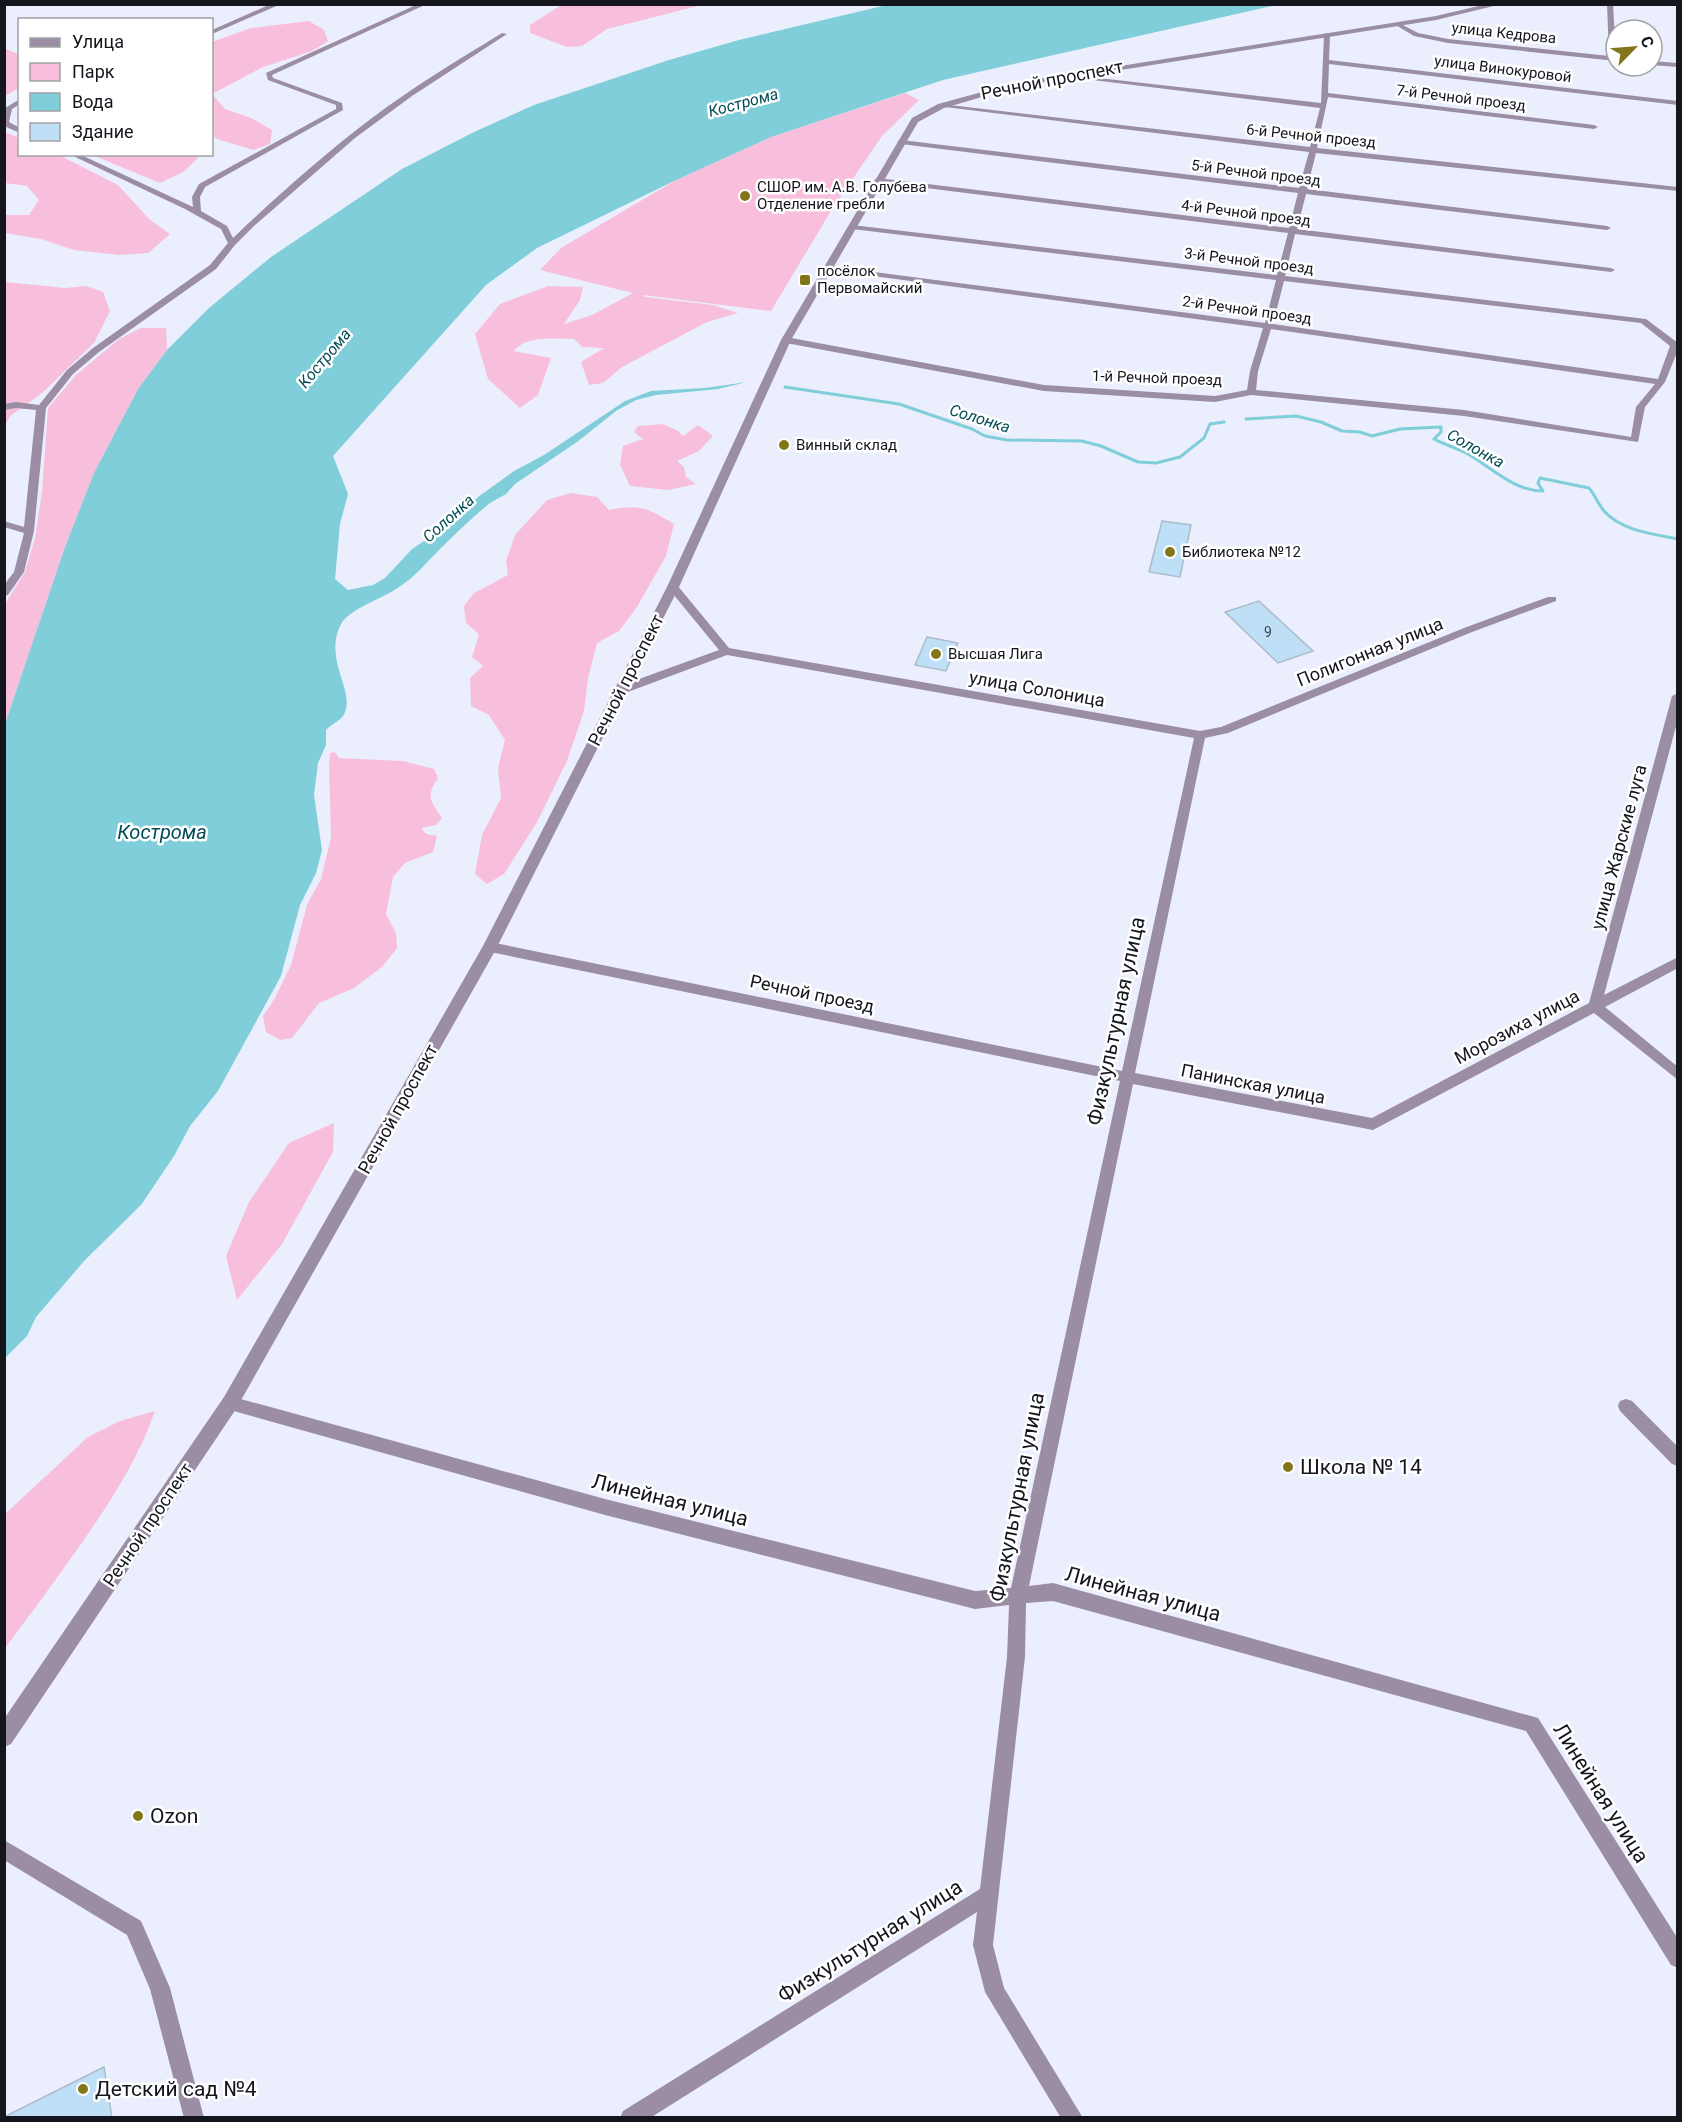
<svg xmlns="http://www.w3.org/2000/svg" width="1682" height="2122" viewBox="0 0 1682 2122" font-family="Roboto,sans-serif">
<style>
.green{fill:#f8bfdd}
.water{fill:#7fced9}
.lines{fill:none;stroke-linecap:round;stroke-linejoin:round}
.stream{stroke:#7fced9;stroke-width:3}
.building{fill:#bfdff7;stroke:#abbcc9;stroke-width:1.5}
.minor{fill:#9a8da4;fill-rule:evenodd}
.tertiary{fill:#9a8da4;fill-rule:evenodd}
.poi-dot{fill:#827619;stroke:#fff;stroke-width:2}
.labels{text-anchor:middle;stroke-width:5;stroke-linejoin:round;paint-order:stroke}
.far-number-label{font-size:14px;fill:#404854}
.far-street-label{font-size:15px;fill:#15161d;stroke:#fff}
.far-poi-label{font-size:15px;fill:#15161d;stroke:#fff;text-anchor:start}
.far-water-label{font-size:16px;font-style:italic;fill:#014d55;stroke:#fff}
.street-label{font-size:18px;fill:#15161d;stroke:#fff}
.water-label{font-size:20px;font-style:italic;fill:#014d55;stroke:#fff}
.near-street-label{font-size:21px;fill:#15161d;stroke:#fff}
.near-poi-label{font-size:21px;fill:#15161d;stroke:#fff;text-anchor:start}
</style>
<rect width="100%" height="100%" fill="#ebeefd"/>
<!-- green -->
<g class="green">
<polygon points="563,4 702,4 702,5 607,29 582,46 567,47 530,33 530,25"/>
<polygon points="309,21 324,30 328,41 312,51 263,67 212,94 225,109 251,118 272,130 270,144 253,150 217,139 212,134 212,42 251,28"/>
<polygon points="4,48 20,55 19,88 5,96"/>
<path d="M 905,93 L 919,100 L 882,136 L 831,211 L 771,311 L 643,295 L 645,297 L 713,305 L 738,313 L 707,322 L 622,367 L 603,383 L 589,385 L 581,362 L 604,348 L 582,347 L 574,339 C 556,339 526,335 514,351 L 551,358 L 538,395 L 520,408 L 488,379 L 475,334 L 500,304 L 548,286 L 583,287 L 580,300 L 564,324 L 592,315 L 633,293 L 540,270 L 561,248 L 676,180 L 771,137 Z"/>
<polygon points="5,132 19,138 20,154 59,155 118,185 150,220 170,234 148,253 120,255 74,250 41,239 5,233 5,215 29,215 39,200 27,186 5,183"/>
<polygon points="189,154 199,157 183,172 160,183 92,155"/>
<polygon points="5,282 65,288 86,286 103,292 110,311 94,343 42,393 10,416 5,426"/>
<polygon points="141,328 166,328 167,350 138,389 94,473 65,547 5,724 5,604 25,572 35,538 42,492 48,408 76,375 119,339"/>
<polygon points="663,424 678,431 683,436 698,425 713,436 699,451 677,461 684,467 686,477 696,484 668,490 630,486 620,465 623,446 643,439 634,432 638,426"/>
<path d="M 571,493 L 597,497 L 609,510 C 640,504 648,508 674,524 L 666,556 L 637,607 L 619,631 L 597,643 L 588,678 L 584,711 L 567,761 L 537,822 L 504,874 L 487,884 L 475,874 L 482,835 L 501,798 L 498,768 L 505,740 L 489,715 L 471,706 L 470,678 L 483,666 L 472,657 L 479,634 L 466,623 L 464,606 L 474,593 L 508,575 L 506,561 L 515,535 L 547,500 Z"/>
<path d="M 335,752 L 339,758 L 403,761 L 434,769 L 438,778 C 425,797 431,801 442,818 L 436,825 L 421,828 L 426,834 L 437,836 L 433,852 L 405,863 L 393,877 L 386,914 L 396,933 L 397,948 L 382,967 L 354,988 L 319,1003 L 292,1038 L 280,1040 L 266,1032 L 263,1016 L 275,998 L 291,965 L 307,905 L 321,879 L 326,858 L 331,838 L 329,764 L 330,753 Z"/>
<polygon points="334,1123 333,1152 282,1244 237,1300 226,1256 249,1202 289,1143"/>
<path d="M 155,1411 C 138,1460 110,1502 81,1544 C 56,1579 31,1614 5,1648 L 5,1514 L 88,1437 L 120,1421 Z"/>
</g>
<!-- water -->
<path class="water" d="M 891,4 L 1276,5 L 943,80 L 771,137 L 676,180 L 537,248 L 486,285 L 333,456 L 348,494 L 340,524 L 335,579 L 348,590 L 373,585 L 385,578 L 412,549 L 456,520 L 478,497 L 514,471 L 544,455 L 625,401 L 651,391 L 705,388 L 747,382 L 718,389 L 656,395 L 636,400 L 616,411 L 577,442 L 515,484 L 506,494 L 490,503 C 474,516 454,535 439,550 C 426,563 415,577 399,587 C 384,598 349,609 341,624 C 322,660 358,693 343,716 C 340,721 330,725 326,730 L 326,745 L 318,763 L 314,795 L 322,850 L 316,873 L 300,905 L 281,976 L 218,1091 L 190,1126 L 174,1156 L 141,1205 L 85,1260 L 36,1317 L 27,1336 L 5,1358 L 5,724 L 65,547 L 94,473 L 138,389 L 167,350 L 209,308 L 271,257 L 402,169 L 472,133 L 534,105 L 669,60 L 739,40 Z"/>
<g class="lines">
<!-- stream -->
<g class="stream">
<polyline points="785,387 899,404 972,429 985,436 1007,440 1082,441 1101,446 1138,462 1156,463 1180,457 1204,438 1210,424 1224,422"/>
<path d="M 1246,419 L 1296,416 L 1321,422 L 1342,431 L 1360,432 L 1372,436 L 1400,429 L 1441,427 L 1441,432 L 1434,439 C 1445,445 1457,448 1468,454 C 1492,468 1514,491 1543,491 L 1538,483 L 1540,478 L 1589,488 C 1595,495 1598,504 1604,511 C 1622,531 1653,534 1678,539"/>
</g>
</g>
<!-- building -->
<g class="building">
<polygon points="1162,521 1191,525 1180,577 1149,572"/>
<polygon points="1259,601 1313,651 1278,663 1225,612"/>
<polygon points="927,637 958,643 946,671 915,665"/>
<polygon points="104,2067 112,2118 4,2118 4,2117"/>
</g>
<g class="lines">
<!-- minor -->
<g class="minor">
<polygon points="271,4 281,4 212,34 212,30"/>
<path d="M 418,4 L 427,4 L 272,75 L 273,78 L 342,103 L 343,110 L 205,187 L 200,197 L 201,211 L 227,226 L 233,238 C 277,196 323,155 372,118 C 413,87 458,60 502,33 L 507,34 L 412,96 L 355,138 L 254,226 L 235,245 L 216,269 L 99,352 L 73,374 L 46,408 L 34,531 L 24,572 L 8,595 L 4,596 L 4,585 L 14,572 L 24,533 L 4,527 L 4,521 L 24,527 L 36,410 L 16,408 L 4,410 L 4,404 L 16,402 L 39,405 L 67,370 L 93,348 L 210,265 L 228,243 L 221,229 L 185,209 L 69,154 L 79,154 L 193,207 L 192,197 L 199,184 L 336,109 L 336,105 L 268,80 L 266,73 Z"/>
<polygon points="1607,4 1613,4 1616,61 1448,43 1414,36 1394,24 1399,23 1418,33 1448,39 1609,56"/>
<path d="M 1327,33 L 1330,35 L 1329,60 L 1678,101 L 1678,105 L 1329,64 L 1328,93 L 1594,125 L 1598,127 L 1594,129 L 1328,97 L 1317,148 L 1678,187 L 1678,191 L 1316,153 L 1307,189 L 1607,226 L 1611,228 L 1607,230 L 1306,194 L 1297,229 L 1611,268 L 1615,270 L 1611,272 L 1295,234 L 1285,276 L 1646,319 L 1678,343 L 1678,350 L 1665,382 L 1645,407 L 1638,442 L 1464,416 L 1251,395 L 1215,402 L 1044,391 L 786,343 L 782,340 L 786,337 L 1044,385 L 1215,396 L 1247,390 L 1250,371 L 1263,328 L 828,270 L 824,268 L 828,266 L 1265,323 L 1276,280 L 852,229 L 848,227 L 852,225 L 1277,275 L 1288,233 L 878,182 L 874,180 L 878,178 L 1289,228 L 1298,193 L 901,144 L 897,142 L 901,140 L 1299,188 L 1309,152 L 937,106 L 941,104 L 1310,147 L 1320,108 L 1060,76 L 1063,74 L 1321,103 L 1324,35 ZM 1284,281 L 1641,323 L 1670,346 L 1658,379 L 1273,324 ZM 1271,329 L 1655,384 L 1636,407 L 1631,437 L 1464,410 L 1256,390 L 1258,371 Z"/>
<polygon points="1652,61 1678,63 1678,67 1652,65"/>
<polygon points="20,99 20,104 12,109 9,122 20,128 20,133 4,126 5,108"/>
<polygon points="673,584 677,585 729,648 1200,731 1221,727 1464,628 1548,597 1556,597 1556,601 1472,632 1228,733 1205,738 1135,1073 1372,1118 1589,1003 1672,696 1678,693 1678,719 1604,995 1678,957 1678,968 1605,1007 1678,1067 1678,1080 1594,1013 1373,1130 1133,1084 1029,1586 1053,1583 1538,1718 1678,1939 1678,1968 1671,1965 1526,1731 1053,1601 1026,1603 1025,1657 993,1945 1004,1988 1083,2118 1061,2118 985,1992 973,1945 977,1912 650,2118 620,2118 623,2111 980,1889 1007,1657 1009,1605 975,1609 605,1515 230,1410 224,1408 222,1403 224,1398 230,1396 605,1499 975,1591 1011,1588 1120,1081 490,952 484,947 490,942 1122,1071 1194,738 727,655 625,693 617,693 617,687 719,650 669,589 668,587"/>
<polygon points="1626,1399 1632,1401 1678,1447 1678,1466 1672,1464 1620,1411 1618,1406 1620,1401"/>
<polygon points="4,1840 141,1921 170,1988 204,2118 184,2118 150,1989 127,1935 4,1860"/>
</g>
<!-- tertiary -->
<polygon class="tertiary" points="1487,4 1502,4 1436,20 1020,86 944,108 918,122 791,340 679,587 495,951 236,1409 11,1744 4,1747 4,1719 224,1397 483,946 667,587 781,340 912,118 938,104 1019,82 1436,16"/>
</g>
<!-- markers -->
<g class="poi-dot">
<circle cx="745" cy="196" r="6"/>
<rect x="799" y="274" width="12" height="12" rx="3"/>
<circle cx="784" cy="445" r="6"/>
<circle cx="1170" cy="552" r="6"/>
<circle cx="936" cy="654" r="6"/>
<circle cx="1288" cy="1467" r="6"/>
<circle cx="138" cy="1816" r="6"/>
<circle cx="83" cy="2089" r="6"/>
</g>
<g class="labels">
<!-- far-number labels -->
<g class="far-number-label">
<text x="1268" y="637">9</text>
</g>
<!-- far-street labels -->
<g class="far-street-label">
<text transform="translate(1504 33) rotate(6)" y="5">улица Кедрова</text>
<text transform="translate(1503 69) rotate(7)" y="5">улица Винокуровой</text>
<text transform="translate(1461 98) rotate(7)" y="5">7-й Речной проезд</text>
<text transform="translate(1311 136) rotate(6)" y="5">6-й Речной проезд</text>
<text transform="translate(1256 173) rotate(7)" y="5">5-й Речной проезд</text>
<text transform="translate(1246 213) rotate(7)" y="5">4-й Речной проезд</text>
<text transform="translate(1249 261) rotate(7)" y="5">3-й Речной проезд</text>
<text transform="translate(1247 310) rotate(8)" y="5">2-й Речной проезд</text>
<text transform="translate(1157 378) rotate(2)" y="5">1-й Речной проезд</text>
</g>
<!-- far-poi labels -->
<g class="far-poi-label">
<text x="757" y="192">СШОР им. А.В. Голубева<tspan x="757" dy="17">Отделение гребли</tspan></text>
<text x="817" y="276">посёлок<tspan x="817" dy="17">Первомайский</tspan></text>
<text x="796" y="450">Винный склад</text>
<text x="1182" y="557">Библиотека №12</text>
<text x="948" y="659">Высшая Лига</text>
</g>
<!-- far-water labels -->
<g class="far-water-label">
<text transform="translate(743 102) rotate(-15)" y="6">Кострома</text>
<text transform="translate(324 358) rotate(-50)" y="6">Кострома</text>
<text transform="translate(980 418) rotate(17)" y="6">Солонка</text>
<text transform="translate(1476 448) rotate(29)" y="6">Солонка</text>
<text transform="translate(448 518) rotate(-42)" y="6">Солонка</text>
</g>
<!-- street labels -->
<g class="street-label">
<text transform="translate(1052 80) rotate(-11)" y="6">Речной проспект</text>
<text transform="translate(1370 652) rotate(-22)" y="6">Полигонная улица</text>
<text transform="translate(626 680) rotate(-63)" y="6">Речной проспект</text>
<text transform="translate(1037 689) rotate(10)" y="6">улица Солоница</text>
<text transform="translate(1619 847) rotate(-75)" y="6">улица Жарские луга</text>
<text transform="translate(812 994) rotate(12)" y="6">Речной проезд</text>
<text transform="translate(1517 1027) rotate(-28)" y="6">Морозиха улица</text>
<text transform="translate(1253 1084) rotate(11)" y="6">Панинская улица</text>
<text transform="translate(398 1109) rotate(-61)" y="6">Речной проспект</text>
<text transform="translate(148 1525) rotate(-56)" y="6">Речной проспект</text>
</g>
<!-- water labels -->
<g class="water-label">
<text x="162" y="839">Кострома</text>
</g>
<!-- near-street labels -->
<g class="near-street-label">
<text transform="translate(1116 1021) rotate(-78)" y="7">Физкультурная улица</text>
<text transform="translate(1017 1497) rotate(-79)" y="7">Физкультурная улица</text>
<text transform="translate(670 1500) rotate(14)" y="7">Линейная улица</text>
<text transform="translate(1143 1594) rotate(15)" y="7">Линейная улица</text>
<text transform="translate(1601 1793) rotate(58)" y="7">Линейная улица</text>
<text transform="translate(870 1941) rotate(-32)" y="7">Физкультурная улица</text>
</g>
<!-- near-poi labels -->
<g class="near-poi-label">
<text x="1300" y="1474">Школа № 14</text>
<text x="150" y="1823">Ozon</text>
<text x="95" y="2096">Детский сад №4</text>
</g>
</g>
<!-- border -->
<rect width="1682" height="2122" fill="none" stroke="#15161d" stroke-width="12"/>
<!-- legend -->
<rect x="18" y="18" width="195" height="138" fill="#ffffff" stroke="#a1a2a5" stroke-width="1.5"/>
<rect x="30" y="38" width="30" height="9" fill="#9a8da4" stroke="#a1a2a5" stroke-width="1.5"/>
<text x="72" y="48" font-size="18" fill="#15161d">Улица</text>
<rect x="30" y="63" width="30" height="18" fill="#f8bfdd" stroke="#a1a2a5" stroke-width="1.5"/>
<text x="72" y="78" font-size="18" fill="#15161d">Парк</text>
<rect x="30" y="93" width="30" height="18" fill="#7fced9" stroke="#a1a2a5" stroke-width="1.5"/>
<text x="72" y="108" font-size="18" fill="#15161d">Вода</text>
<rect x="30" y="123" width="30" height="18" fill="#bfdff7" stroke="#a1a2a5" stroke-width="1.5"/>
<text x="72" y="138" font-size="18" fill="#15161d">Здание</text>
<!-- north arrow -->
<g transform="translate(1634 48) rotate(65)"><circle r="28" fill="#ffffff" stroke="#a1a2a5" stroke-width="1.5"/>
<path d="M0-4.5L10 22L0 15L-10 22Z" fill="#827619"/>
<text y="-9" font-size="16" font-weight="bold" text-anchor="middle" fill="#15161d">С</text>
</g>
</svg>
